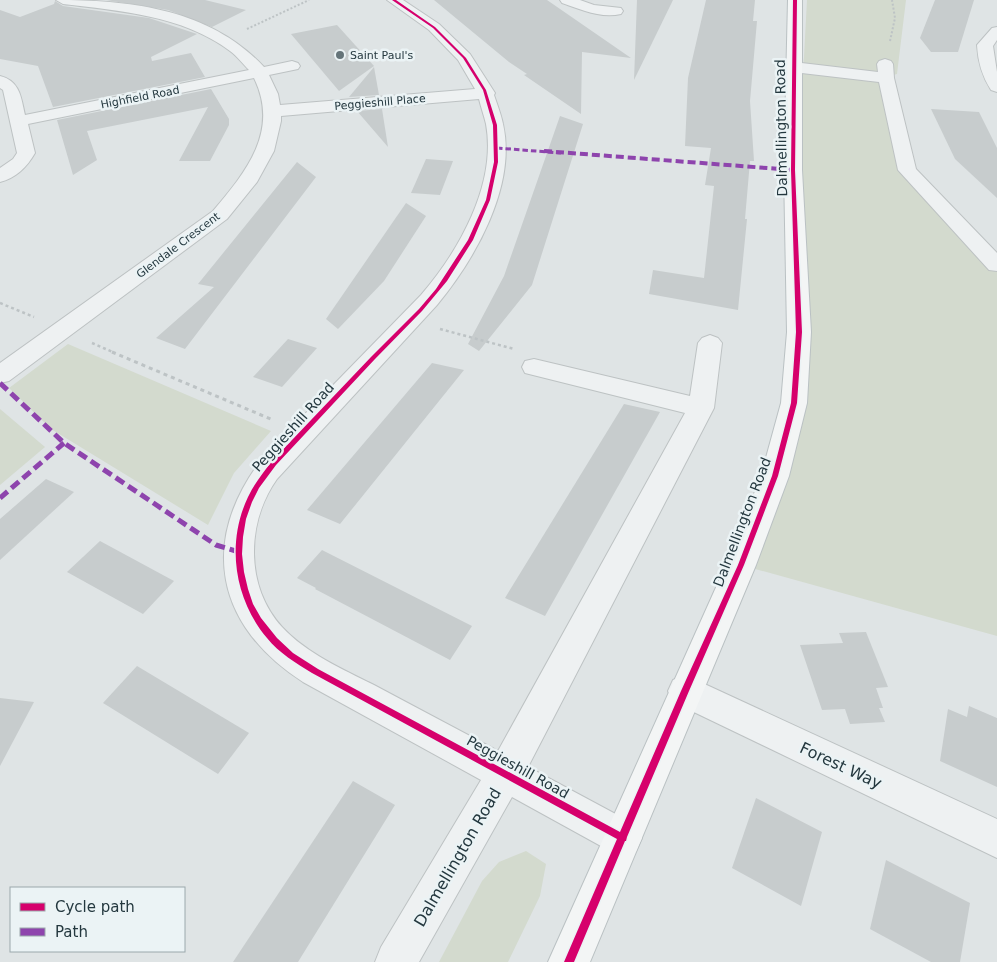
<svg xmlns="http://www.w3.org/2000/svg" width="997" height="962" viewBox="0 0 997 962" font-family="'DejaVu Sans',sans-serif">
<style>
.green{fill:#d3dace}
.building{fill:#c7cccd}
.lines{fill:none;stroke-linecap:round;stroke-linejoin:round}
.minor-casing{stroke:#bdc2c3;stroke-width:2}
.major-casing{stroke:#bac1c3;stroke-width:2}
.path-far2{stroke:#bdc3c5;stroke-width:2;stroke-dasharray:2 2;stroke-linecap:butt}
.path-far1{stroke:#bdc3c5;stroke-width:2.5;stroke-dasharray:3 3;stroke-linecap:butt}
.path{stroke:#bdc3c5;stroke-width:3;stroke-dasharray:4 4;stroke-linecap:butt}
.minor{fill:#eef1f2;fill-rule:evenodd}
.major{fill:#f3f5f5;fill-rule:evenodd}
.quiet-far2{stroke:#8e44ad;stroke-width:3;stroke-dasharray:5.5 3;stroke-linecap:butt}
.quiet-far1{stroke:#8e44ad;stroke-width:4;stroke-dasharray:8 4;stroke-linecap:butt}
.quiet{stroke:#8e44ad;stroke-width:5;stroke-dasharray:10 5;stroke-linecap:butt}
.cycleway-casing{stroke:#ebf3f5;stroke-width:3}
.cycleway{fill:#d6006c;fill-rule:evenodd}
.poi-dot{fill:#657479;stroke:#ebf3f5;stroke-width:2}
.labels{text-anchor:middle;stroke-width:5;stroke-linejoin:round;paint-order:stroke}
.far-poi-label{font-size:11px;fill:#24383f;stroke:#ebf3f5;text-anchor:start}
.far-street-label{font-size:11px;fill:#24383f;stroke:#ebf3f5}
.street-label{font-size:14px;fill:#24383f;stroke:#ebf3f5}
.near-street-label{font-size:16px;fill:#24383f;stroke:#ebf3f5}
</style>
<rect width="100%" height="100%" fill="#dfe4e5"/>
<!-- green -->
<g class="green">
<polygon points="807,0 906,0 897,74 886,77 907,170 997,252 997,636 741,565 794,403 793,170 804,57"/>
<polygon points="68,344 271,431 234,473 208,525 51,429 9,388"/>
<polygon points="0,409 45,447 0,485"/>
<polygon points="526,851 546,864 540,896 508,962 439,962 482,881 499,862"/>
</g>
<!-- building -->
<g class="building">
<polygon points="106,0 205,0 246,10 212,27 168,10"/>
<polygon points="434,0 547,0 631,58 582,52 581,114 524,75 527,74 509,62"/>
<polygon points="637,0 673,0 634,80"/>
<polygon points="706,0 755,0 753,21 757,21 750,101 754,161 750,161 745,219 747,219 738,310 649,294 653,270 704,278 714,186 705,185 711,148 685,146 688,78"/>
<polygon points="935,0 974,0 958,52 931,52 920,38"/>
<polygon points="55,1 63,6 149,18 197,34 151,57 152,61 191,53 205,77 53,107 38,66 0,59 0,10 20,17 54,4"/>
<polygon points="337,25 374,66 339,91 291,34"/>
<polygon points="374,67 379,95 349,97"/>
<polygon points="211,89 229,119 229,125 210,161 179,161 208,107 87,131 97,160 73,175 57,120"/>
<polygon points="382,109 388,147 357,111"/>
<polygon points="931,109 979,112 997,148 997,198 955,159"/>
<polygon points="560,116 583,124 532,285 479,351 468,344 504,276"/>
<polygon points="426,159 453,161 440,195 411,193"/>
<polygon points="297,162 316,177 185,349 156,338 214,287 198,284"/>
<polygon points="406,203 426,216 384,281 338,329 326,319"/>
<polygon points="288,339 317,348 282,387 253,377"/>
<polygon points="432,363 464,370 340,524 307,510"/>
<polygon points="624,404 660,412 545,616 505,598"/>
<polygon points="46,479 74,492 0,560 0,519"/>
<polygon points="100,541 174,581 143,614 67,572"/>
<polygon points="322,550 472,626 450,660 315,589 316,588 297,578"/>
<polygon points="866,632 888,687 876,688 883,708 879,708 885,722 850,724 845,709 822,710 800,645 843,643 839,633"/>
<polygon points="137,666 249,733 218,774 103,703"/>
<polygon points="0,698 34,702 0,766"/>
<polygon points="969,706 997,718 997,787 940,761 948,709 967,717"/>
<polygon points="353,781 395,805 298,962 233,962"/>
<polygon points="756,798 822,832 801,906 732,868"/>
<polygon points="886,860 970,903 960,962 931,962 870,929"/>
</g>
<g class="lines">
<!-- minor casing -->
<g class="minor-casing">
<g id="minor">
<path d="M 56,0 C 131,0 210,9 264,67 L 292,61 L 298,63 L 300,66 L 298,69 L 269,75 L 278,94 L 280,105 L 475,89 L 458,60 L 429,30 L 387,0 L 403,0 L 439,24 L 470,54 L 495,93 L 494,95 C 497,104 501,114 503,124 C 517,186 475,259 437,305 L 277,479 C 246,523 245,586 282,627 C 306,653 342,669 374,685 C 415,707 457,729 498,751 L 685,413 L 525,373 L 522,367 L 525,361 L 534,359 L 690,396 L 698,343 L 702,338 L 710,335 L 718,338 L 722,343 L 714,408 L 528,767 L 636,825 L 642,838 L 636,851 L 623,857 L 610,851 L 512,797 L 419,962 L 375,962 L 381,947 L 481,780 L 303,682 C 214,624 199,540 264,456 L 421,295 C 459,251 497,184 486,124 C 484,116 481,107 479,99 L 281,116 L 281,121 L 274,151 L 257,182 L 227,219 L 9,381 L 0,383 L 0,363 L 213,211 C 246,172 280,131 254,78 L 28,124 L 35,153 C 27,167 16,178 0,182 L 0,168 L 13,159 L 17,153 L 3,90 L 0,88 L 0,76 C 20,81 21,97 25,115 L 249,70 C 243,64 237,56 230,51 C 182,15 120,11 63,4 Z"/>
<path d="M 560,0 L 580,0 L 594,5 L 621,8 L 623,11 L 621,14 C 601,19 580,9 562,3 Z"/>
<path d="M 997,27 L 997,40 L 993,46 L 997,72 L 997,92 L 991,90 C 982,76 978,62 977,45 L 992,28 Z"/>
<polygon points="885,59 891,61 893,64 894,78 916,169 997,253 997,271 989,270 898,170 879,82 793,72 787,70 785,67 787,64 793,62 878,72 877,64 879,61"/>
<polygon points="685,675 997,819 997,858 673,702 668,691 673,680"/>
</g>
</g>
<!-- major casing -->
<g class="major-casing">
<polygon id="major" points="788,0 802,0 802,170 811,332 807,403 789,476 756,565 590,962 548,962 726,565 761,476 781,403 787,332 784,170"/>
</g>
<!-- path-far2 -->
<g class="path-far2">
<polyline points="247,29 309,0"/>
<polyline points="890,41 895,18 892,0"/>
</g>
<!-- path-far1 -->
<g class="path-far1">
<polyline points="0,303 34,317"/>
<polyline points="440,329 514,349"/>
<polyline points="92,343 115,353"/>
</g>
<!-- path -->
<polyline class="path" points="112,352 273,420"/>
<!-- minor -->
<use href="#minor" class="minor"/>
<!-- major -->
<use href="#major" class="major"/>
<!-- quiet-far2 -->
<polyline class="quiet-far2" points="497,148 561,153"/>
<!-- quiet-far1 -->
<polyline class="quiet-far1" points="544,151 793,170"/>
<!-- quiet -->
<g class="quiet">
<polyline points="0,383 64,443 216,545 239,552"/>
<polyline points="0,498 64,443"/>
</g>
<!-- cycleway casing -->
<g class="cycleway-casing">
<path id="cycleway" d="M 392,0 L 396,0 L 435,27 L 466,58 L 486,90 L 497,125 L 498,162 L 490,200 L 473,240 L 447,281 L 422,311 L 375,359 L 276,465 L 259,488 L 252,502 L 246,519 L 243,537 L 242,554 L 244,572 L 248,589 L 253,604 L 261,618 L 277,638 L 293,653 L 318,669 L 620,832 L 681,691 L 738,565 L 772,476 L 791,403 L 796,332 L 791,170 L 793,0 L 797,0 L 795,170 L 802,332 L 797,403 L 778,476 L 744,565 L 689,691 L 627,837 L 626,841 L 625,841 L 574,962 L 564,962 L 617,839 L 312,673 C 296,663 279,653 267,638 C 234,599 226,543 248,497 C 254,484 263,473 272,461 L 371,357 L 419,309 L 436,289 L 468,240 L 486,200 L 494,162 L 493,125 L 483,90 L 463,58 L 433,28 Z"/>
</g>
<!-- cycleway -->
<use href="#cycleway" class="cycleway"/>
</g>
<!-- markers -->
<circle class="poi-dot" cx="340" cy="55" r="5"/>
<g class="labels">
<!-- far-poi labels -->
<g class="far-poi-label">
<text x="350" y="59">Saint Paul's</text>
</g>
<!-- far-street labels -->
<g class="far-street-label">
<text transform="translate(140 97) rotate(-11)" y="4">Highfield Road</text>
<text transform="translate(380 102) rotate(-5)" y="4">Peggieshill Place</text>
<text transform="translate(178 245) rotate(-37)" y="4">Glendale Crescent</text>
</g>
<!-- street labels -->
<g class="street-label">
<text transform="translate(781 128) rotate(-91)" y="5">Dalmellington Road</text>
<text transform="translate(293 427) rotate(-48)" y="5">Peggieshill Road</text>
<text transform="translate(742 522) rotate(-69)" y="5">Dalmellington Road</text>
<text transform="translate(518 767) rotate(29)" y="5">Peggieshill Road</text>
</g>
<!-- near-street labels -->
<g class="near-street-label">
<text transform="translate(841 765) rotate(25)" y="6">Forest Way</text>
<text transform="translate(457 857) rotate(-60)" y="6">Dalmellington Road</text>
</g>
</g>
<!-- legend -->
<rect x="10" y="887" width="175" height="65" fill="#ebf3f5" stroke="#9ba8ac"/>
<rect x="20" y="903" width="25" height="8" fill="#d6006c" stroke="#9ba8ac"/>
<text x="55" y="912" font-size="15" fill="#24383f">Cycle path</text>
<rect x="20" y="928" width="25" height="8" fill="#8e44ad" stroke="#9ba8ac"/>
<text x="55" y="937" font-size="15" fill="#24383f">Path</text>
</svg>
